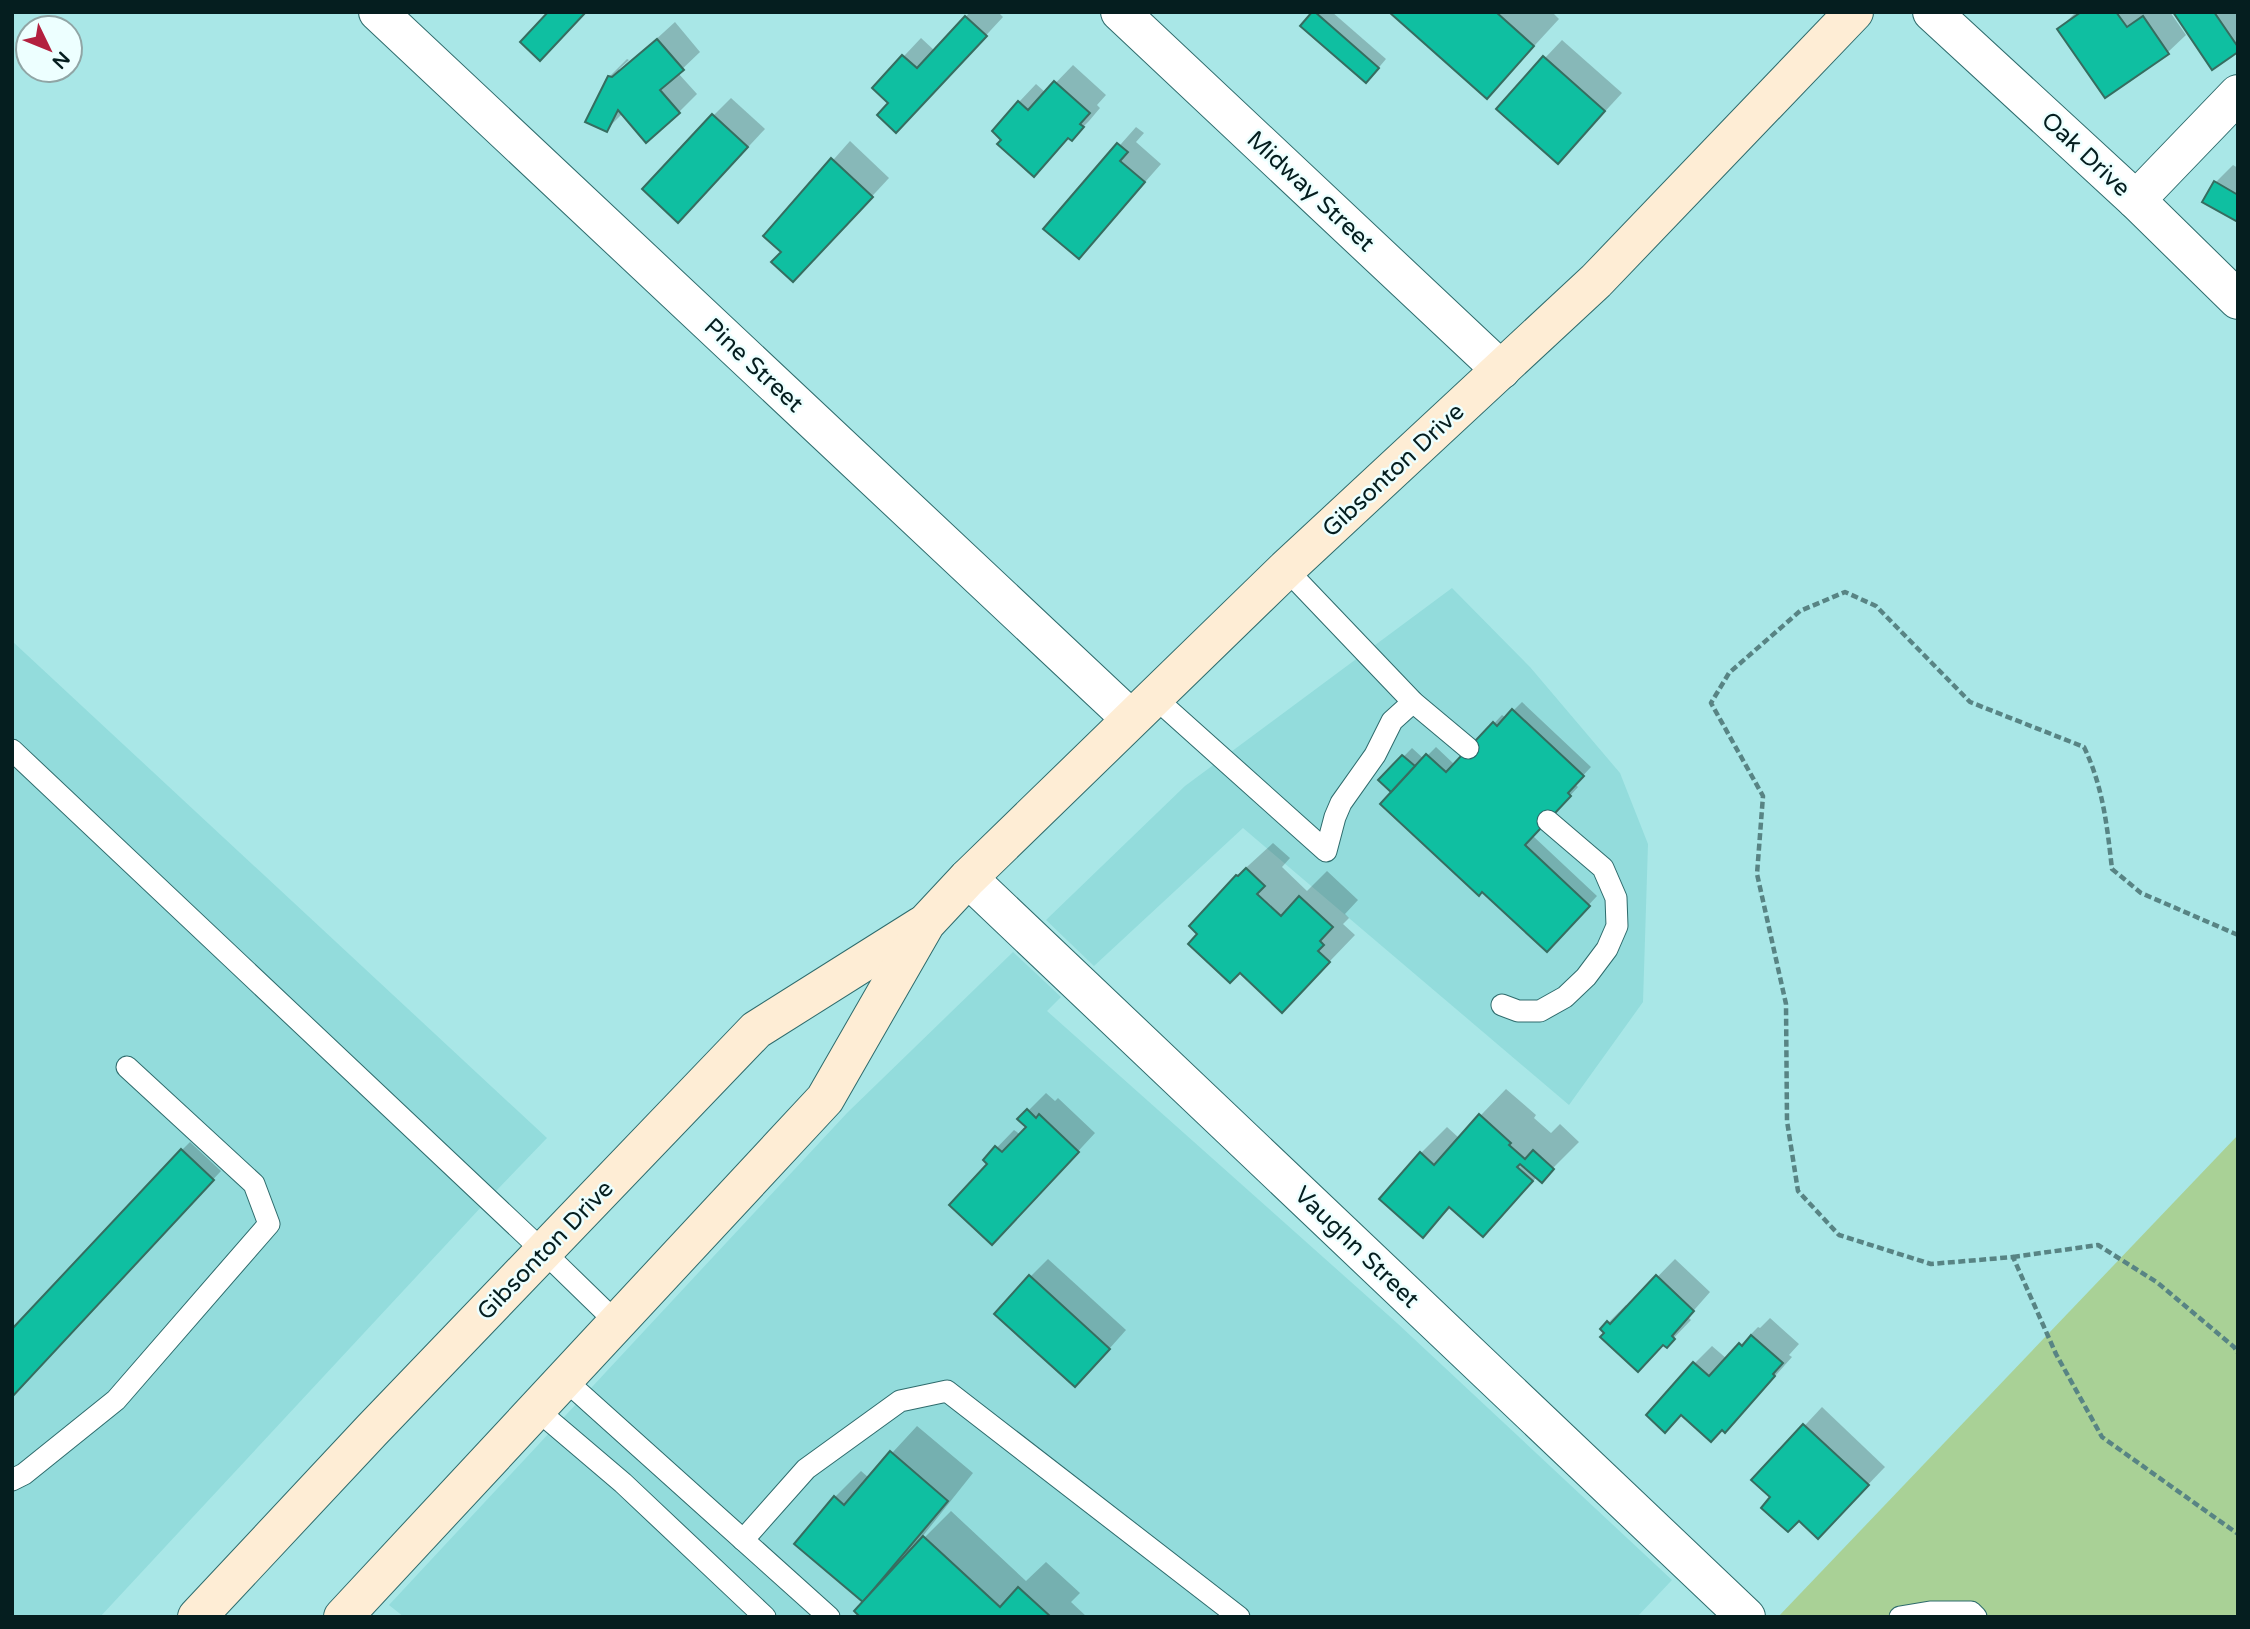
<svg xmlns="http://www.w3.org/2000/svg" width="2250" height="1629" viewBox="0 0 2250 1629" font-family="'Varela Round',sans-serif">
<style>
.built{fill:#93dcdc}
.green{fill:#a9d196}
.shadow{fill:#0003}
.building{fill:#0fbfa1;stroke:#366d60;stroke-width:2}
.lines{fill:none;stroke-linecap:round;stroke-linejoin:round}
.service-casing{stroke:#2e6b6c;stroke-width:23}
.minor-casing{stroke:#2e6b6c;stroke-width:40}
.secondary-casing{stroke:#2e6b6c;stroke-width:40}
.path{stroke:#588484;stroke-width:4.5;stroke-dasharray:7 3.5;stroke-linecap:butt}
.service{stroke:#fff;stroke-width:21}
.minor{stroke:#fff;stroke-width:38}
.secondary{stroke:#feedd5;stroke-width:38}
.labels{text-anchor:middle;stroke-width:5;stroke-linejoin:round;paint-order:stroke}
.street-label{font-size:24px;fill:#051e1f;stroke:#edffff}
</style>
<rect width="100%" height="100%" fill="#a9e7e7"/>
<!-- built -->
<g class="built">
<polygon points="1452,588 1530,667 1620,773 1648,844 1643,1002 1569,1105 1243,828 1094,966 1046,920 1185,786"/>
<polygon points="12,641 547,1138 496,1191 100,1617 12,1617"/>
<polygon points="1013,952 1061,997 1047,1011 1397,1323 1672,1580 1637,1617 404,1617 389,1605 847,1113"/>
</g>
<!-- green -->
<polygon class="green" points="2238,1135 2238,1617 1778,1617"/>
<!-- shadow -->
<g class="shadow">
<polygon points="970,12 998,12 1003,17 914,113 874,88 921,38 935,51"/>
<polygon points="1314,12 1332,12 1386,59 1375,72"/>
<polygon points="1392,12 1552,12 1559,19 1487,97"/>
<polygon points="2076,12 2170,12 2186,35 2168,52 2105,96 2059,29"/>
<polygon points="2175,12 2238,12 2238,50"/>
<polygon points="675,22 700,52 678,73 697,94 679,112 623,113 606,130 609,77 627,59 629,60 619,69 619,73"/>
<polygon points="1562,40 1622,93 1575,144 1545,58"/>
<polygon points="1073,65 1106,95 1097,105 1100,108 1089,121 1072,138 1070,136 1052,157 1019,102 1036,84 1046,93"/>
<polygon points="731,98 765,129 696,203 713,116"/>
<polygon points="1136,127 1144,133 1136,142 1161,164 1079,257 1046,229"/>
<polygon points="850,141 889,178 811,262 783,251 766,236"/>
<polygon points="2233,165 2238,168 2238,220 2215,183"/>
<polygon points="1522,702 1591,767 1575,784 1578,787 1533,836 1597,896 1547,950 1381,780 1412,748 1424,759 1436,747 1455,765 1502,715 1506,718"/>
<polygon points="1273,843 1290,858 1282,867 1307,891 1327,871 1358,900 1345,914 1349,918 1343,924 1355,935 1282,1011 1237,876"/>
<polygon points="1506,1089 1536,1115 1534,1118 1551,1133 1560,1124 1579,1142 1541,1180 1537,1177 1483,1235 1451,1207 1423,1236 1421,1153 1447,1127 1459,1138"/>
<polygon points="1046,1093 1055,1101 1058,1098 1095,1133 1010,1225 990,1164 985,1160 1014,1130 1021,1135 1028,1127 1020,1119"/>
<polygon points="190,1142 221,1171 12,1395 182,1150"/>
<polygon points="1048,1259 1126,1330 1093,1367 1030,1277"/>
<polygon points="1675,1259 1710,1292 1688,1317 1691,1320 1667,1345 1607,1333 1602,1329 1626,1305 1628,1307"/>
<polygon points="1770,1318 1799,1344 1789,1355 1792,1357 1742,1413 1694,1364 1712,1346 1727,1359 1758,1327 1760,1328"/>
<polygon points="1822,1407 1885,1467 1835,1519 1772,1497 1754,1480"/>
<polygon points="917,1426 973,1473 922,1537 924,1538 951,1511 1026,1581 1046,1562 1080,1593 1071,1602 1087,1617 863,1617 865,1602 835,1497 861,1471 869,1478"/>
</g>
<!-- building -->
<g class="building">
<polygon points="548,12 586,12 540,61 520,42"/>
<polygon points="1312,12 1315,12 1379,68 1366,83 1300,26"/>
<polygon points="1389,12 1496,12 1534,46 1487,99"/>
<polygon points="2081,12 2116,12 2127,27 2143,16 2169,54 2105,98 2057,29"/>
<polygon points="2173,12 2214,12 2238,47 2238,52 2212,70"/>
<polygon points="965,16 987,36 896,133 877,115 888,103 872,88 902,55 917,68"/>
<polygon points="657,39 684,70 660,90 680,113 646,143 618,110 607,132 585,122 608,76 612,77"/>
<polygon points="1543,56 1605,111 1558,164 1496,109"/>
<polygon points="1054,81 1090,113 1080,124 1084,127 1072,141 1068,138 1034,177 997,144 1001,140 992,131 1018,101 1028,110"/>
<polygon points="712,114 748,147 678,223 642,189"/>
<polygon points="1117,143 1128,152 1120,161 1145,182 1079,259 1043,229"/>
<polygon points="831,158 873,197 793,282 771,262 781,252 763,236"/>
<polygon points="2214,181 2238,195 2238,222 2202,202"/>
<polygon points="1512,709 1584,776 1568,793 1571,796 1525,845 1590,906 1547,952 1482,892 1479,896 1380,804 1426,754 1446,772 1493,722 1497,726"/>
<polygon points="1402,755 1415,766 1391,792 1378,780"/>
<polygon points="1246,868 1265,886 1257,894 1281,916 1299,896 1333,927 1320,941 1324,945 1318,951 1330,962 1282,1013 1240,973 1230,983 1188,944 1197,934 1189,926 1236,875 1238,876"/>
<polygon points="1027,1109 1036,1118 1039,1114 1079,1152 992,1245 949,1205 987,1164 983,1160 995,1146 1002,1152 1026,1127 1017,1119"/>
<polygon points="1479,1114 1511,1143 1509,1145 1525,1159 1533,1150 1554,1169 1542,1183 1520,1164 1517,1167 1533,1181 1483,1237 1449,1207 1423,1238 1379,1199 1420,1152 1434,1165"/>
<polygon points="181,1149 214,1180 12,1397 12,1329"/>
<polygon points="1029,1275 1110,1349 1075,1387 994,1314"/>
<polygon points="1656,1275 1694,1311 1672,1336 1675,1339 1667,1348 1663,1345 1638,1372 1600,1337 1604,1333 1600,1329 1607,1321 1610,1324"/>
<polygon points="1751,1335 1783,1363 1773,1374 1775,1376 1725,1433 1722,1430 1711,1442 1681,1415 1665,1433 1646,1415 1693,1362 1709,1376 1739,1343 1742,1346"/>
<polygon points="1803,1424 1869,1485 1818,1539 1799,1521 1788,1532 1761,1508 1770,1497 1751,1480"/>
<polygon points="890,1451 948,1501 863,1602 794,1544 834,1496 844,1505"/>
<polygon points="923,1536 1000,1607 1018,1587 1051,1617 860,1617 854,1611"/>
</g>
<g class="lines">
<!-- service casing -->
<g class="service-casing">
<g id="service">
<polyline points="1286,569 1413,702 1468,748"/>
<polyline points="1153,696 1326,851 1335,817 1341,803 1375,755 1392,721 1413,702"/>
<polyline points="12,750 543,1251 617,1323"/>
<polyline points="1502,1005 1518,1011 1540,1011 1565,997 1586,977 1607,949 1617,926 1616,898 1603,868 1548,821"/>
<polyline points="564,1379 829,1617"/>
<polyline points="536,1409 623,1483 765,1617"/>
<polyline points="12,1480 24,1474 116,1400 269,1224 254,1184 127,1067"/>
<polyline points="743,1540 806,1469 900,1401 947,1391 1239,1617"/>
<polyline points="1900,1617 1930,1612 1971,1612 1976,1617"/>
</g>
</g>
<!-- minor casing -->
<g class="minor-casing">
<g id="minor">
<polyline points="378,12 1130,718"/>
<polyline points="1120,12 1501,370"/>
<polyline points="1932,12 2136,200 2238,300"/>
<polyline points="2136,200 2238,94"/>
<polyline points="968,878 1746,1617"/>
</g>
</g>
<!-- secondary casing -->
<g class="secondary-casing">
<g id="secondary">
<polyline points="197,1617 372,1430 756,1030 921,926"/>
<polyline points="343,1617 825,1099 926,923 968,878 1286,569 1596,281 1854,12"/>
</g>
</g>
<!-- path -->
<g class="path">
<path d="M 2238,935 L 2141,893 L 2112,869 C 2107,825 2103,787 2084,747 L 1970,702 L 1876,606 L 1845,592 L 1800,611 L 1729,673 L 1711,703 L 1763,796 L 1757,874 L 1786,1004 L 1787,1121 L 1798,1191 L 1839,1235 L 1931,1264 L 2013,1257 L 2056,1354 L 2102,1437 L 2238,1534"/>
<polyline points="2013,1257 2098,1245 2158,1283 2234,1347 2238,1353"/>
</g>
<!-- service -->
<use href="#service" class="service"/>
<!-- minor -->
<use href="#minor" class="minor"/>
<!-- secondary -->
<use href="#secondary" class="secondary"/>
</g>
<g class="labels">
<!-- street labels -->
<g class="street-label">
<text transform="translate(2086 154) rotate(43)" y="8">Oak Drive</text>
<text transform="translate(1311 191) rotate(43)" y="8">Midway Street</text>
<text transform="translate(754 365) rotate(43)" y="8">Pine Street</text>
<text transform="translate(1393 470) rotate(-43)" y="8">Gibsonton Drive</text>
<text transform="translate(1357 1247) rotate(44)" y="8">Vaughn Street</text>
<text transform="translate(545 1250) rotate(-46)" y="8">Gibsonton Drive</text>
</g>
</g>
<!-- border -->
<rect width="2250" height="1629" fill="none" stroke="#051e1f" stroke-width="28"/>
<!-- north arrow -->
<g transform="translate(49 49) rotate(133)"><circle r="33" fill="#edffff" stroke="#90a5a5" stroke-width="2"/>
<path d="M0-5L12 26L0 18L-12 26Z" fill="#b3203f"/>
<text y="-10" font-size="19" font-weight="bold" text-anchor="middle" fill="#051e1f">N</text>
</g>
</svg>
